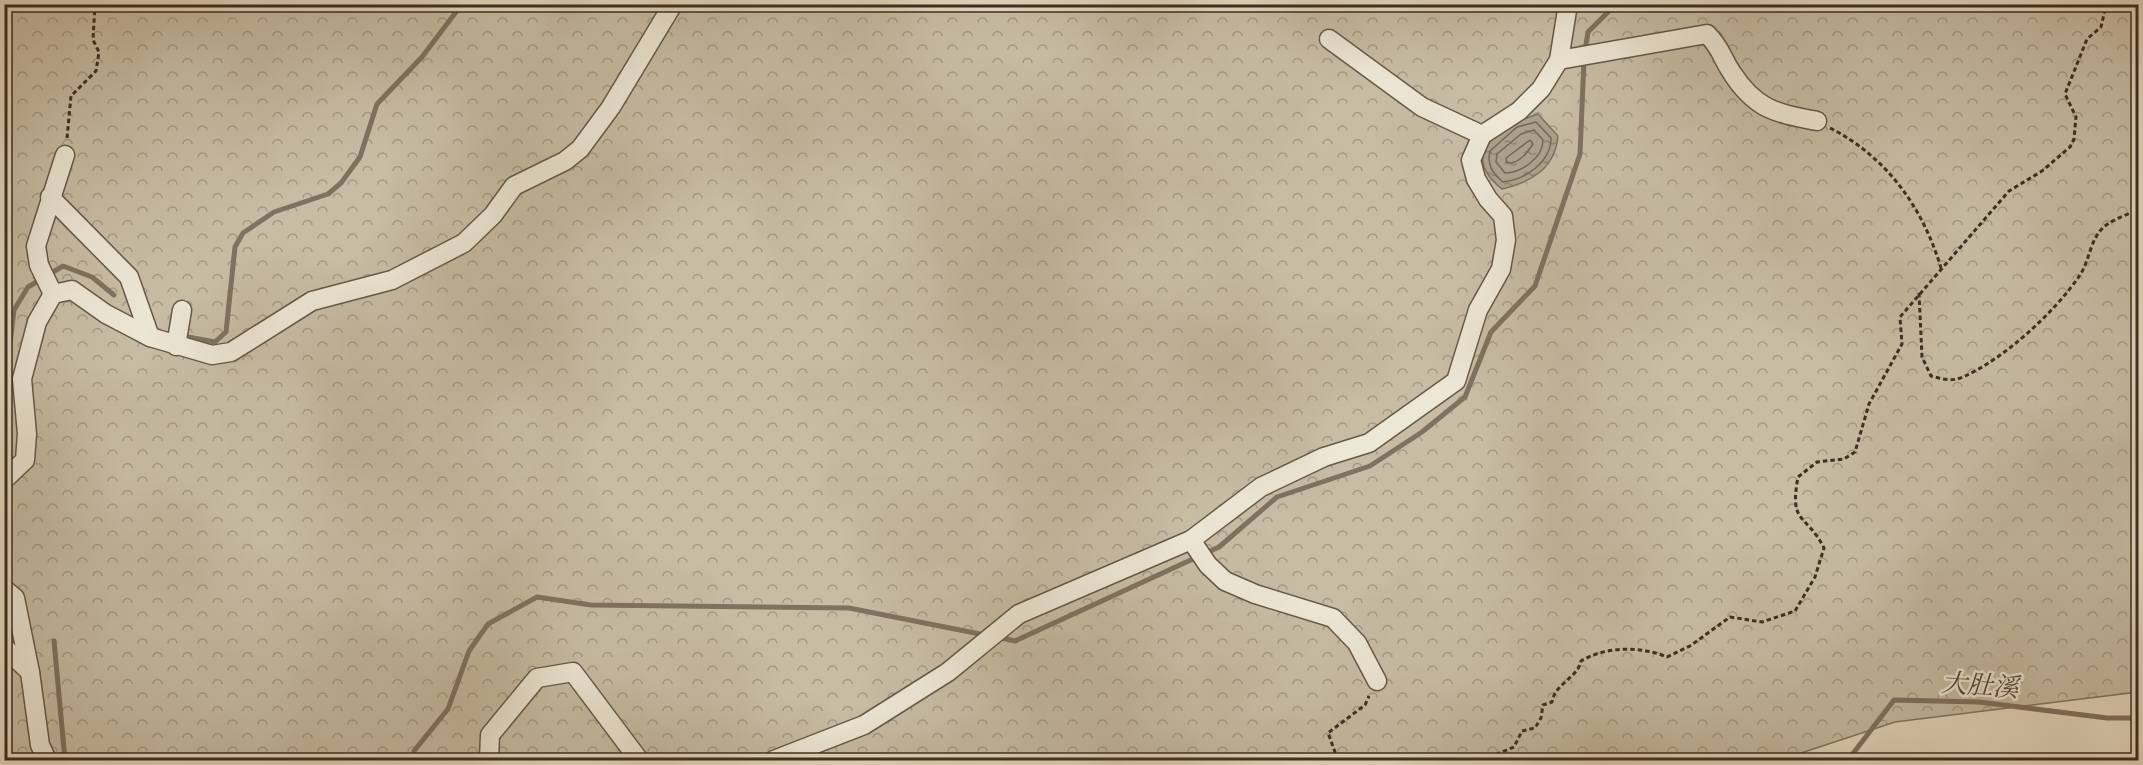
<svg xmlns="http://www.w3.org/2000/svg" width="2143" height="765" viewBox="0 0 2143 765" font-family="'IM FELL DW Pica','Noto Serif TC',serif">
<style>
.forest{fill:url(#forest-crowns);stroke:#827664;stroke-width:1.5}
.water{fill:url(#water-ripples);stroke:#7f7261;stroke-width:1.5}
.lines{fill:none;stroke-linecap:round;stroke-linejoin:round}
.shore{stroke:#746757;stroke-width:1.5}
.stream{stroke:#7f7261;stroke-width:5}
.minor-casing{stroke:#66594a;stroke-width:21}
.path{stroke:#3c2e23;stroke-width:3;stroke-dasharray:4.5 3;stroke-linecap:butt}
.minor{stroke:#ede7d6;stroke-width:18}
.labels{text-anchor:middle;stroke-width:5;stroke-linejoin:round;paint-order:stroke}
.water-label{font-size:26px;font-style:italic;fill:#584a3d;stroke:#ede7d6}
</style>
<defs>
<pattern id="forest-crowns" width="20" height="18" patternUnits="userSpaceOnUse" patternTransform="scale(1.5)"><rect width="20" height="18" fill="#c7bda5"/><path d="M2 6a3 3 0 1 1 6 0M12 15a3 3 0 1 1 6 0" fill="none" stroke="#a39a86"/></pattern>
<pattern id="water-ripples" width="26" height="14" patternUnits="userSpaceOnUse" patternTransform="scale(1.5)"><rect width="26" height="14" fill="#aba08b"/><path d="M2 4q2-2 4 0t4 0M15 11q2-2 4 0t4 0" fill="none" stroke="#8c8371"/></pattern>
</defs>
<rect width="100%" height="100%" fill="#e4dac0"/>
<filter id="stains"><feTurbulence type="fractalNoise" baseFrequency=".00333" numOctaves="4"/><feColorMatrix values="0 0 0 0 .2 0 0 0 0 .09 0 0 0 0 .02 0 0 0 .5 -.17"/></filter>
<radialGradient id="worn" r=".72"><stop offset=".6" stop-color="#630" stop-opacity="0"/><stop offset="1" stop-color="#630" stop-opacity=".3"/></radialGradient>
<!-- forest -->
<polygon class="forest" points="4,5 2138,5 2138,692 1895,722 1780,760 5,760"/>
<!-- water -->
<path class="water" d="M 1538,114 L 1558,136 C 1555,169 1531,182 1502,189 C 1457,153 1500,126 1538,114 Z"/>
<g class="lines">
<!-- shore -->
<g class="shore">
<path d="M 1536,122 L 1551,138 C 1551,162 1525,180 1503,182 C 1492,173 1487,165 1490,151 L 1517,127 Z"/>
<path d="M 1534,130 L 1543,140 C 1543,158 1521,173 1505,173 L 1496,162 L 1497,154 L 1521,134 Z"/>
<path d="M 1530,140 L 1533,144 C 1527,153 1519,164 1507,163 L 1506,158 Z"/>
</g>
<!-- stream -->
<g class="stream">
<polyline points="1585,51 1588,32 1616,4"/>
<polyline points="188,337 215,342 226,332 235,247 243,233 274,212 328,194 341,183 360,157 377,104 422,57 462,4"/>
<polyline points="4,459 8,361 14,310 28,287 63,266 92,277 114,295"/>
<polyline points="997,637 1015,641 1219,547 1277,497 1370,466 1422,432 1465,397 1491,332 1535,286 1580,154 1584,60"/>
<polyline points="54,641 65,760"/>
<polyline points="412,760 414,751 448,709 469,651 488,624 537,597 591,605 849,608 985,635"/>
<polyline points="1848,760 1894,700 1979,702 2107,718 2138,718"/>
</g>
<!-- minor casing -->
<g class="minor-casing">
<g id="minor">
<polyline points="1329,39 1422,107 1482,135"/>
<path d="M 1559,60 L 1707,34 C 1722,49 1721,57 1732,73 C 1756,110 1776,113 1817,121"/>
<polyline points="50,197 129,277 150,337"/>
<polyline points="53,294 39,265 36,246 65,155"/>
<polyline points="176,346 182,310"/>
<polyline points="4,480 25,460 27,434 22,379 37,322 53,294 72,290 106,314 150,337 212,355 231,352 312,301 392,280 464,243 493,215 514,186 565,161 580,149 611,107 673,4"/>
<polyline points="1191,540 1208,565 1225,581 1255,594 1333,618 1357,643 1377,681"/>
<polyline points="4,589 15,598 30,672 40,745 47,760"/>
<polyline points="4,647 30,672"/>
<polyline points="489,760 490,735 537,678 573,672 639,760"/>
<polyline points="774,760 864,725 948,672 1019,614 1191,540 1261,487 1324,457 1369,443 1456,381 1478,310 1501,269 1506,240 1503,216 1488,199 1476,179 1471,160 1482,135 1519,111 1541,89 1559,60 1568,4"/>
</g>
</g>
<!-- path -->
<g class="path">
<path d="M 1830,128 C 1887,157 1923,208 1941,268"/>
<polyline points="67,138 71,96 96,71 99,52 93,40 95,4"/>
<path d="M 1919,293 L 1922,357 L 1931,376 C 1942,379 1952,382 1963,377 C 2004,359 2055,312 2080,275 C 2090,260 2090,238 2105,226 C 2114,219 2128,214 2138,210"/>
<polyline points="1338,760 1328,733 1365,705 1369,696"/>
<path d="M 1482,760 L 1514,747 L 1522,731 L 1535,728 L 1541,718 L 1543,705 L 1552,702 C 1555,683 1577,679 1581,661 C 1606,646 1641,646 1667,657 L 1690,646 L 1730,617 L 1762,622 L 1795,611 L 1815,577 L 1824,548 C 1806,512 1789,526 1798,477 L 1817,462 L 1844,459 L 1855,452 L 1869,404 L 1902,344 L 1900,317 L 2009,191 L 2042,171 L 2070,147 L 2074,139 L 2076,117 L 2065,94 L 2087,39 L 2101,27 L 2105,10 L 2116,4"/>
</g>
<!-- minor -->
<use href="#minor" class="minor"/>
</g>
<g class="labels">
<!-- water labels -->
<g class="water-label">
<text transform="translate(1980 685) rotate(4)" y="9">大肚溪</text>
</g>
</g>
<!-- margin -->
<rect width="2143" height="765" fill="none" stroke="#e4dac0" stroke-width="24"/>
<rect x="6" y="6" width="2131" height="753" fill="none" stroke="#3c2e23" stroke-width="3"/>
<rect x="12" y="12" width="2119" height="741" fill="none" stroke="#3c2e23" stroke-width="1.5"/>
<rect width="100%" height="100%" filter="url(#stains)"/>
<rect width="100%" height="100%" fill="url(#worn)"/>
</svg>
